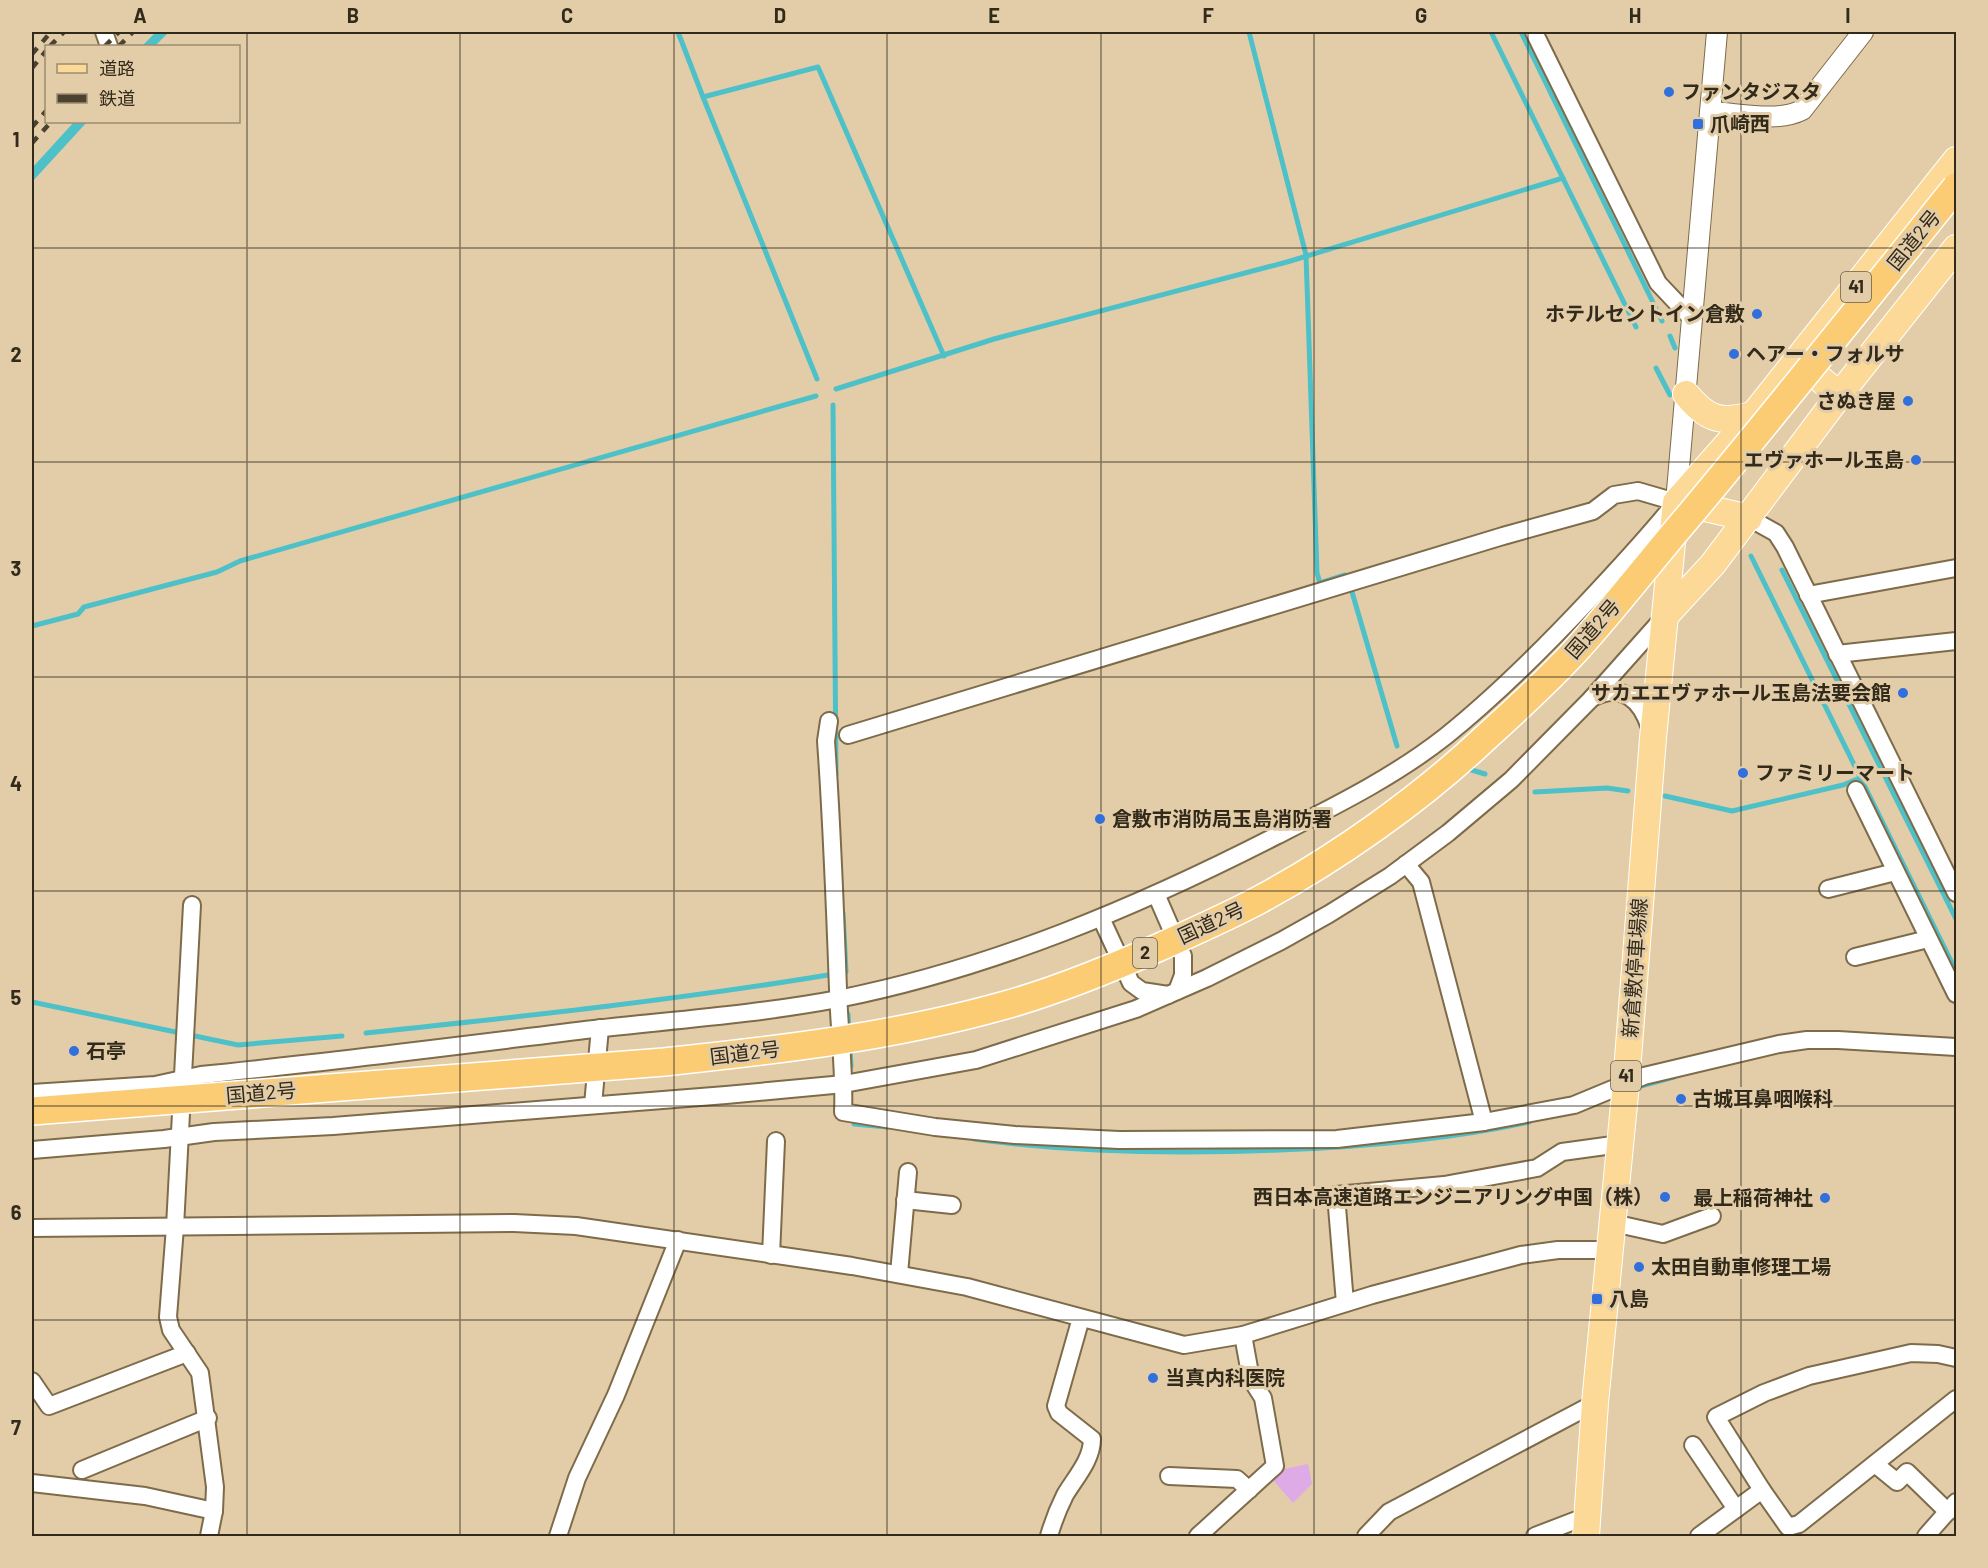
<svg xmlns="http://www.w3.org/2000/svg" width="1988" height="1568" viewBox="0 0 1988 1568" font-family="Barlow,'Noto Sans JP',sans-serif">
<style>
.green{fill:#deabe7}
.water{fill:#4ec0c7}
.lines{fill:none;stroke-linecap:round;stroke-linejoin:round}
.stream{stroke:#4ec0c7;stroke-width:5}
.minor-casing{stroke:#7e6b4a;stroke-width:20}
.tertiary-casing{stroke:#7e6b4a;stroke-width:22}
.primary-casing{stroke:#fff;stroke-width:28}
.minor{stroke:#fff;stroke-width:16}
.tertiary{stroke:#fff;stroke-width:20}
.primary{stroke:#fcd997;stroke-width:26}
.rail{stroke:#4c4230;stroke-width:4.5;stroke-dasharray:8 8;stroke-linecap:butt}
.trunk-bridge-casing{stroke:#fff;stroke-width:30;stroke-linecap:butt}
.trunk-bridge{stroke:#fbcc74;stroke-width:27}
.grid{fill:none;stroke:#322a1b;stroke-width:1.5;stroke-opacity:0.55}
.poi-dot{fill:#316fdd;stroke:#e3cda9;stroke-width:2}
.labels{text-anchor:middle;stroke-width:6;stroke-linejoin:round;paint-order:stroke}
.shield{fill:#e3cda9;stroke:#675b46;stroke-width:1.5}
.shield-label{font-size:18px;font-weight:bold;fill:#322a1b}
.poi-label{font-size:20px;font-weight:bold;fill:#322a1b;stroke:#e3cda9;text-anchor:start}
.street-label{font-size:20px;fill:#322a1b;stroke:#e3cda9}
.neatline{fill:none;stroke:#322a1b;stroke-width:2}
.grid-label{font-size:20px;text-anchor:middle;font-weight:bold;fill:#322a1b}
</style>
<rect width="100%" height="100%" fill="#e3cda9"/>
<!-- green -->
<polygon class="green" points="1308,1464 1312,1484 1293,1503 1272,1479 1284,1469"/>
<!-- water -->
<g class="water">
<polygon points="156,32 169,32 155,46 142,46"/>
<polygon points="74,122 87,122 32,182 32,168"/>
</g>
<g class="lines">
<!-- stream -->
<g class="stream">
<polyline points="678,32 703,97 817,379"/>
<polyline points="1249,32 1306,255 1317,573 1320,583 1345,575 1352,592 1397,746"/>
<polyline points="1491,32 1636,327"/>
<polyline points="1521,32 1662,321"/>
<polyline points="703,97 818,67 944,356"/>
<polyline points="1670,336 1675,348"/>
<polyline points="1656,368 1670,395"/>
<polyline points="836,389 994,339 1287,262 1563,178"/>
<polyline points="833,405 836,775"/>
<polyline points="1751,556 1956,971"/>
<polyline points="1782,570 1956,919"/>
<polyline points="32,626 78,614 84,607 217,572 240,561 816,396"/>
<polyline points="1465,768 1485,774"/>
<polyline points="1535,792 1607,788 1628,791"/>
<polyline points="1665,796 1732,811 1843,785 1860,778"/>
<polyline points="32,1002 238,1045 342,1036"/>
<polyline points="848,1014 849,1031"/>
<path d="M 366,1033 C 527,1016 687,999 846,972 L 843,913"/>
<polyline points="850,1046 851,1066"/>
<polyline points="1641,1086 1674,1077"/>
<polyline points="854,1119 854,1124 887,1127"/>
<path d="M 974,1139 C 1075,1153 1177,1154 1279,1150 C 1363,1147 1447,1140 1529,1122"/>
</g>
<!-- minor casing -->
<g class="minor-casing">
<g id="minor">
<polyline points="104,32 109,46"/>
<polyline points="1534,32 1658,283 1693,320"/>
<polyline points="1749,518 1776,533 1785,547 1956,893"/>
<polyline points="1808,595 1956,568"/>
<polyline points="1837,654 1956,641"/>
<path d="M 1592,698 C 1622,682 1641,700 1650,728"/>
<path d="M 829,721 L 826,741 C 832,824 835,906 838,989 C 839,1030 845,1071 843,1112 L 935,1127 L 1015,1135 L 1119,1140 L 1337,1139 L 1484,1122 L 1574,1105 L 1644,1076 L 1779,1044 L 1807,1040 L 1838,1040 L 1956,1047"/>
<polyline points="1856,790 1956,994"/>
<polyline points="1406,864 1421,882 1484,1122"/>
<polyline points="1828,889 1895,872"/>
<polyline points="1156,894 1183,956 1183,975 1177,991"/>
<polyline points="192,905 175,1227 168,1317 171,1330 200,1373 215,1487 214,1511 209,1536"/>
<polyline points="1101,918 1131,983 1142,991 1168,995"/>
<polyline points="1855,957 1928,939"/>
<path d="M 32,1093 L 155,1085 L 201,1075 C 332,1062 463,1045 594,1029 C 675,1020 758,1014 838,999 C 993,968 1137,907 1276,836 C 1335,806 1394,777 1446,736 C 1497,695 1544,648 1589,600 C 1619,568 1649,536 1676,502 L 1638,491 L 1614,495 L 1593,511 L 1503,536 L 848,735"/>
<polyline points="593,1105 600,1028"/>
<polyline points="32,1150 164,1139 214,1132 333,1126 726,1095 844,1084 976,1060 1136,1009 1207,978 1281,941 1329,914 1390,876 1448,833 1511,780 1591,699 1665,616"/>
<polyline points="905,1200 952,1205"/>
<polyline points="1613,1223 1663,1234 1712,1216"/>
<polyline points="32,1228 514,1223 576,1226 852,1266 967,1287 1184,1345 1243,1335 1372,1295 1521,1255 1558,1250 1611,1250"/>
<polyline points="771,1255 776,1141"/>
<polyline points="899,1274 908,1172"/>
<polyline points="1345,1303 1336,1195 1444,1185 1537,1168 1562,1152 1620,1144"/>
<polyline points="32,1381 49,1406 187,1353"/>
<polyline points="1693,1445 1736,1509"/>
<polyline points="1875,1464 1897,1482 1907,1472 1948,1512"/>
<polyline points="82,1470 208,1418"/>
<polyline points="1169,1476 1237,1479 1249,1490"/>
<polyline points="32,1483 145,1496 214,1511"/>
<polyline points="1762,1490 1788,1527 1799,1524 1956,1399"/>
<polyline points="558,1536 577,1478 616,1395 678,1240"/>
<path d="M 1049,1536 C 1053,1522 1058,1509 1065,1495 C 1075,1478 1092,1460 1092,1439 L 1059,1413 L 1056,1406 L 1081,1318"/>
<polyline points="1198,1536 1275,1466 1263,1398 1251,1379 1243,1335"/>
<polyline points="1366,1536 1389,1512 1595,1403"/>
<polyline points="1535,1536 1587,1516"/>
<polyline points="1699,1536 1762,1490 1716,1417 1764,1393 1809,1376 1911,1353 1938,1354 1956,1358"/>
<polyline points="1926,1536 1956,1502"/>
</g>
</g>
<!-- tertiary casing -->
<g class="tertiary-casing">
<g id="tertiary">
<path d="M 1710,112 C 1738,113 1777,123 1802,110 L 1863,32"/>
<polyline points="1676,502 1717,32"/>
</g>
</g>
<!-- primary casing -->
<g class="primary-casing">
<g id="primary">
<polyline points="1798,360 1839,395"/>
<path d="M 1686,394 C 1707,420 1722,424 1754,414"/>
<polyline points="1679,502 1749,518"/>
<polyline points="1666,615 1713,564 1844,389 1956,248"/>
<polyline points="1586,1536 1595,1403 1626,1084 1653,738 1676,502 1754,414 1956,160"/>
</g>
</g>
<!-- minor -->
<use href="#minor" class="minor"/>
<!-- tertiary -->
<use href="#tertiary" class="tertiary"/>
<!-- primary -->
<use href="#primary" class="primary"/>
<!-- rail -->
<g class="rail">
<polyline points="50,46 64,32"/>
<polyline points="105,46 119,32"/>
<polyline points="119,46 133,32"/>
<polyline points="32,54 51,32"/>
<polyline points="32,68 46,51"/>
<polyline points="32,127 46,111"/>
<polyline points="32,143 51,122"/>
</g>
<!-- trunk-bridge casing -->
<g class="trunk-bridge-casing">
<path id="trunk-bridge" d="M 32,1111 L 664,1062 C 778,1050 891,1037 1002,1006 C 1057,991 1110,969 1162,946 C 1195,931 1227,917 1259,900 C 1337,858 1419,800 1484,739 C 1516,710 1549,680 1578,648 C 1616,606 1651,560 1688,517 C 1779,408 1868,297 1956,187"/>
</g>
<!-- trunk-bridge -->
<use href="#trunk-bridge" class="trunk-bridge"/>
</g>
<!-- grid -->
<path class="grid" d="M 247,32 L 247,1536M 460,32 L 460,1536M 674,32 L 674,1536M 887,32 L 887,1536M 1101,32 L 1101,1536M 1314,32 L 1314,1536M 1528,32 L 1528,1536M 1741,32 L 1741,1536M 32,248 L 1956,248M 32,462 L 1956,462M 32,677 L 1956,677M 32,891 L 1956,891M 32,1106 L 1956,1106M 32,1320 L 1956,1320"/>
<!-- markers -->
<g class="poi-dot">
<circle cx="1669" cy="92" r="6"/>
<rect x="1692" y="118" width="12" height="12" rx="3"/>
<circle cx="1757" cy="314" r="6"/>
<circle cx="1734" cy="354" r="6"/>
<circle cx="1908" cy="401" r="6"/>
<circle cx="1916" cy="460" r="6"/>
<circle cx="1903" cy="693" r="6"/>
<circle cx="1743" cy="773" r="6"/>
<circle cx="1100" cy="819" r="6"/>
<circle cx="74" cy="1051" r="6"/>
<circle cx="1681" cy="1099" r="6"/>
<circle cx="1665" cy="1197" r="6"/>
<circle cx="1825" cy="1198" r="6"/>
<circle cx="1639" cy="1267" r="6"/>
<rect x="1591" y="1293" width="12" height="12" rx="3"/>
<circle cx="1153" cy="1378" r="6"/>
</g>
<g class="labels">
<!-- shield labels -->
<g class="shield">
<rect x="1841" y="272" width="30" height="30" rx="4.5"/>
<rect x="1133" y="938" width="24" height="30" rx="4.5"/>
<rect x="1611" y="1061" width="30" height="30" rx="4.5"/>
</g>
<g class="shield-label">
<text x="1856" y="293">41</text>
<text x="1145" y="959">2</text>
<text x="1626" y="1082">41</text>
</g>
<!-- poi labels -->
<g class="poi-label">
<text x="1681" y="99">ファンタジスタ</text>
<text x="1710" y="131">爪崎西</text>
<text x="1745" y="321" text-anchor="end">ホテルセントイン倉敷</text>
<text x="1746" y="361">ヘアー・フォルサ</text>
<text x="1896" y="408" text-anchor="end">さぬき屋</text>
<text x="1904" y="467" text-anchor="end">エヴァホール玉島</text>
<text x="1891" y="700" text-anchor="end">サカエエヴァホール玉島法要会館</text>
<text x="1755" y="780">ファミリーマート</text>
<text x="1112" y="826">倉敷市消防局玉島消防署</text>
<text x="86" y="1058">石亭</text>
<text x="1693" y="1106">古城耳鼻咽喉科</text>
<text x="1653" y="1204" text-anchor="end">西日本高速道路エンジニアリング中国（株）</text>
<text x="1813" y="1205" text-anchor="end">最上稲荷神社</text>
<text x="1651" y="1274">太田自動車修理工場</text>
<text x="1609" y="1306">八島</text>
<text x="1165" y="1385">当真内科医院</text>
</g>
<!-- street labels -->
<g class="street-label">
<text transform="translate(1914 240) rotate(-51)" y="7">国道2号</text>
<text transform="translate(1593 629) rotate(-49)" y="7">国道2号</text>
<text transform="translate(1211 923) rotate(-25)" y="7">国道2号</text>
<text transform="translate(1635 968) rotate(-86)" y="7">新倉敷停車場線</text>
<text transform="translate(745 1053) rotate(-7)" y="7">国道2号</text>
<text transform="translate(261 1093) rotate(-5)" y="7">国道2号</text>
</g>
</g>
<!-- border -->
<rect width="1988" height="1568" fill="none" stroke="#e3cda9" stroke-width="66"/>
<!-- legend -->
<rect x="45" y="45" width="195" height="78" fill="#e3cda9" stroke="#9c8c70" stroke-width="1.5"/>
<rect x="57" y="64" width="30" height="9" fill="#fcd997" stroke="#9c8c70" stroke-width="1.5"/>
<text x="99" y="75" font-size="18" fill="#322a1b">道路</text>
<rect x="57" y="94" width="30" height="9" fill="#4c4230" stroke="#9c8c70" stroke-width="1.5"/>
<text x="99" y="105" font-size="18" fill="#322a1b">鉄道</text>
<rect x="33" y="33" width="1922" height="1502" class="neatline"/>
<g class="grid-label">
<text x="140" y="23">A</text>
<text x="353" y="23">B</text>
<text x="567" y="23">C</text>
<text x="780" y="23">D</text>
<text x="994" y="23">E</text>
<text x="1208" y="23">F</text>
<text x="1421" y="23">G</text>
<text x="1635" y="23">H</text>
<text x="1848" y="23">I</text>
<text x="16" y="147">1</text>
<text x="16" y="362">2</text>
<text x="16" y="576">3</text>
<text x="16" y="791">4</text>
<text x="16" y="1005">5</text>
<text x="16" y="1220">6</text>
<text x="16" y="1435">7</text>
</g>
</svg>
